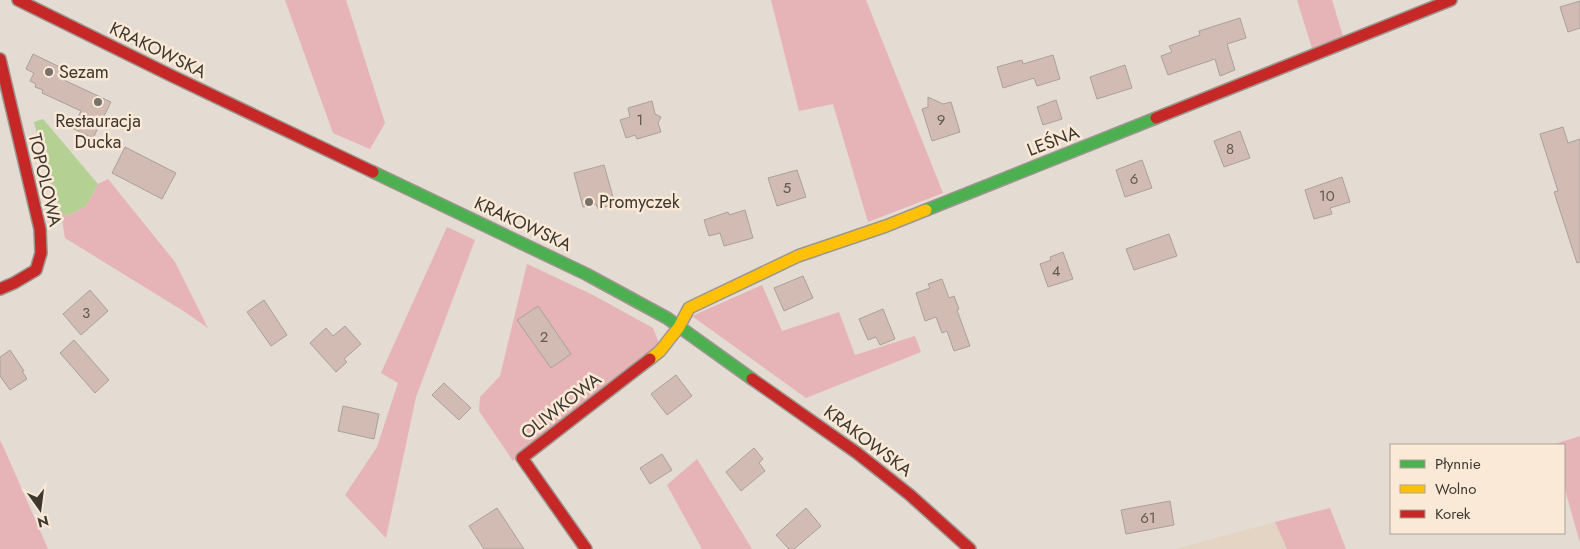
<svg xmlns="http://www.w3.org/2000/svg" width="1580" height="549" viewBox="0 0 1580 549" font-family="Jost,sans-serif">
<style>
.built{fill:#e4d4c3}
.green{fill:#e6b3b7}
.water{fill:#b4d092}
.building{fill:#d1bbb2;stroke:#a9a19b}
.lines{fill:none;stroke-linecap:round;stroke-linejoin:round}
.fast-casing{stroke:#9c968e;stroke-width:14}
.slow-casing{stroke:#9c968e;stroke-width:14}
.jam-casing{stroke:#9c968e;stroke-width:14}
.fast{stroke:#4caf50;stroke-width:11}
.slow{stroke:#ffc107;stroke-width:11}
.jam{stroke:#c62828;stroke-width:11}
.poi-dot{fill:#787169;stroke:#fae9d7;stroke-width:2}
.labels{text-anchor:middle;stroke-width:5;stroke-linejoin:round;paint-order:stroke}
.number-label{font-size:15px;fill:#635951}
.street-label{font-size:18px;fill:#3e3831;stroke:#fae9d7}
.poi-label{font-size:18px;fill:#3e3831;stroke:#fae9d7;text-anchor:start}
</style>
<rect width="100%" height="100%" fill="#e4dbd2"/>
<!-- built -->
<polygon class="built" points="1275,522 1287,549 1175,549"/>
<!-- green -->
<g class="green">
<polygon points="285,0 346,0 385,123 370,149 333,133"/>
<polygon points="771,0 866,0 943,193 868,222 833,104 799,111"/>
<polygon points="1297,0 1332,0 1343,36 1312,48"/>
<polygon points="108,179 175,262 208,328 185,312 65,238 61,213 67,216 86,206 98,184"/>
<polygon points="447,227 475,240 416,397 386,538 345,495 377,447 398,383 381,373"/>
<polygon points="527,264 593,295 653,328 659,343 513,461 479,411 480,397 500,376"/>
<polygon points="762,285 782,331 839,312 855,355 915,336 921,352 806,398 692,316"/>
<polygon points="1580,436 1580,543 1564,486 1564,445 1552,445"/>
<polygon points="0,440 7,455 48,549 0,549"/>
<polygon points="697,459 752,549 702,549 667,485"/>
<polygon points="1330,508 1346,549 1287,549 1275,522"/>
</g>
<!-- water -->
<polygon class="water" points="43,119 98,184 86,206 67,216 61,213 46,169 34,122"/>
<!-- building -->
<g class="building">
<polygon points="1580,1 1580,28 1568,32 1560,7"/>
<polygon points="1240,18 1246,38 1227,44 1235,70 1220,76 1215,59 1168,75 1161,56 1172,52 1169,46 1200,35 1199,31"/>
<polygon points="33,54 66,70 64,73 67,74 64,80 111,102 93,138 72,128 81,111 42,93 43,90 35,87 36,84 30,81 34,73 26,69"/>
<polygon points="1053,55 1060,79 1037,86 1034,78 1003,88 997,67 1022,60 1023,64"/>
<polygon points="1125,65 1132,88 1097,99 1090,77"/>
<polygon points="928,97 943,104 951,102 960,132 932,141 922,109 928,107"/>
<polygon points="1056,100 1062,119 1043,125 1037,107"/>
<polygon points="652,101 655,114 661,117 658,123 661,132 637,139 635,135 626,138 620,120 630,117 628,108"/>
<polygon points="1563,127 1568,143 1580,139 1580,262 1577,263 1554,192 1558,191 1540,134"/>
<polygon points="1240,131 1250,158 1224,167 1214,141"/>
<polygon points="125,147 176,173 162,199 112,173"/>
<polygon points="1142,160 1152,188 1125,197 1116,170"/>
<polygon points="604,165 615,204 598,209 596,204 583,207 574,173"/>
<polygon points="797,170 806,197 777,206 768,178"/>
<polygon points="1342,177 1350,202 1330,208 1332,214 1314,219 1305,190"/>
<polygon points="745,210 753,238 724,246 720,233 709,236 704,220 728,212 729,215"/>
<polygon points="1169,234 1177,256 1134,270 1126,249"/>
<polygon points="1063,252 1073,279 1048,287 1040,264 1051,260 1050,257"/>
<polygon points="803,276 813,298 784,311 774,288"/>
<polygon points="942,279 949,298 954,296 959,309 957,310 970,346 954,351 947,331 942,333 936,317 925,321 916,293 930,288 928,284"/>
<polygon points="90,290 108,311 81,335 63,314"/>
<polygon points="264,300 287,335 271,346 247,312"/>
<polygon points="538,306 571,354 551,368 517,320"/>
<polygon points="883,309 895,339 880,345 876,337 868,340 859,319"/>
<polygon points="345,326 361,344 344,359 347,362 336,372 310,343 326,328 333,336"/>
<polygon points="74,340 109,380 95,393 60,353"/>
<polygon points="10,350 24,371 22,371 27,379 10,390 0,376 0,357"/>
<polygon points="676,375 692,396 667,415 651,394"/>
<polygon points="444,383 471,408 459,420 432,395"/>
<polygon points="343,406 379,414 374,439 338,431"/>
<polygon points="754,448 763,459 759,463 765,471 741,491 726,472"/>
<polygon points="662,454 672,470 650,484 640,468"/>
<polygon points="1170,501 1174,525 1126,534 1121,510"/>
<polygon points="497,508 524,549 484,549 469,526"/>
<polygon points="806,508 821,526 794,549 789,549 776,535"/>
</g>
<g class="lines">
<!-- fast casing -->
<g class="fast-casing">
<g id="fast">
<polyline points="373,172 586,274 667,318 752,379"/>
<polyline points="926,210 1156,118"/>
</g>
</g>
<!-- slow casing -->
<g class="slow-casing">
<polyline id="slow" points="650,359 660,351 679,327 689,308 798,256 886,226 926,210"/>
</g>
<!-- jam casing -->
<g class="jam-casing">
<g id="jam">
<polyline points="18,0 172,76 373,172"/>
<polyline points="0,59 40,229 41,253 36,270 14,283 0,289"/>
<polyline points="1156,118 1451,0"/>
<polyline points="752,379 857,453 910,495 970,549"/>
<polyline points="586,549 522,458 650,359"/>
</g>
</g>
<!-- fast -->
<use href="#fast" class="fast"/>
<!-- slow -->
<use href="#slow" class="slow"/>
<!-- jam -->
<use href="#jam" class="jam"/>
</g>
<!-- markers -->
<g class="poi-dot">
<circle cx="49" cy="72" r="5"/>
<circle cx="98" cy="102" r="5"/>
<circle cx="589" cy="202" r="5"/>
</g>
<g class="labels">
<!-- number labels -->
<g class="number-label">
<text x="640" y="125">1</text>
<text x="941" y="125">9</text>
<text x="1230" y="154">8</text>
<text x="1134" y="184">6</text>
<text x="787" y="193">5</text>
<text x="1327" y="201">10</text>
<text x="1056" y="276">4</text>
<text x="86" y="318">3</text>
<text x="544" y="342">2</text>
<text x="1148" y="523">61</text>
</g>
<!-- street labels -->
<g class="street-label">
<text transform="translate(158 50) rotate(26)" y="6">KRAKOWSKA</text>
<text transform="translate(1053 141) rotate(-21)" y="6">LEŚNA</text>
<text transform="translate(45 180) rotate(77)" y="6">TOPOLOWA</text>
<text transform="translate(523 224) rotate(25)" y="6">KRAKOWSKA</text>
<text transform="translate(561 406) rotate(-38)" y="6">OLIWKOWA</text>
<text transform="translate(868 441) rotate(37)" y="6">KRAKOWSKA</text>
</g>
<!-- poi labels -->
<g class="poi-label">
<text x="59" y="78">Sezam</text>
<text x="98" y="127" text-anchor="middle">Restauracja<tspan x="98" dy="21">Ducka</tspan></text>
<text x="599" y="208">Promyczek</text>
</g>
</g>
<!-- legend -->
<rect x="1390" y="444" width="175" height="90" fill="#fae9d7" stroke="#afa295"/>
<rect x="1400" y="460" width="25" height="8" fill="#4caf50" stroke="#afa295"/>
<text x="1435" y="469" font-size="15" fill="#3e3831">Płynnie</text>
<rect x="1400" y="485" width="25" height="8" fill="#ffc107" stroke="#afa295"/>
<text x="1435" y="494" font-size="15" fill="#3e3831">Wolno</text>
<rect x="1400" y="510" width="25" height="8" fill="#c62828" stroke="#afa295"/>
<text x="1435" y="519" font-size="15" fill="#3e3831">Korek</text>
<!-- north arrow -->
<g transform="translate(40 509) rotate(166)" stroke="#fae9d7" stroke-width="4" paint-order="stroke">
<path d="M0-4L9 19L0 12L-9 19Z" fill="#3e3831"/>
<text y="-8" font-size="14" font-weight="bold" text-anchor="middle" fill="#3e3831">N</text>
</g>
</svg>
